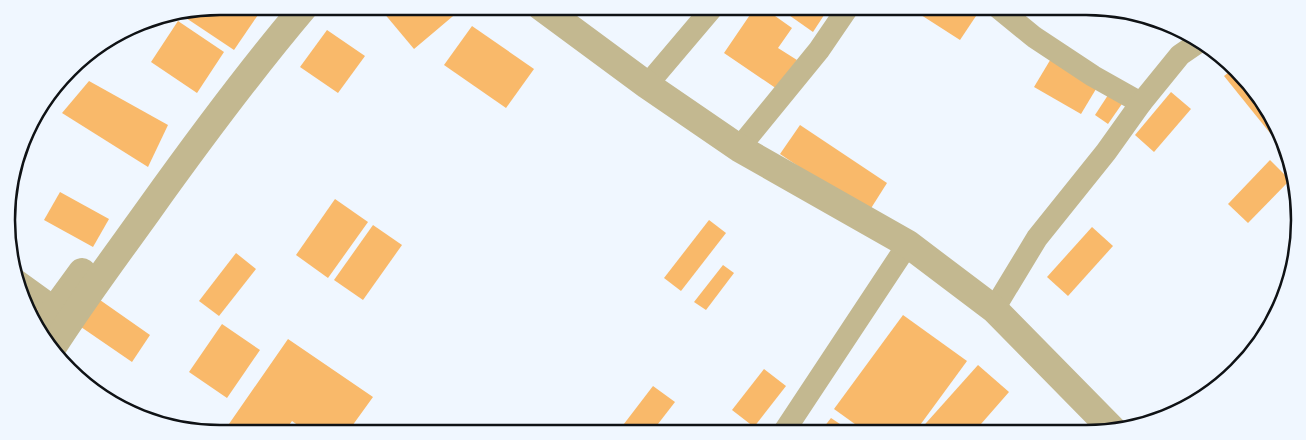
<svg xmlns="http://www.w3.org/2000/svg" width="1306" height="440" viewBox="0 0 1306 440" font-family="'Space Grotesk',sans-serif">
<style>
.building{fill:#f9b96a}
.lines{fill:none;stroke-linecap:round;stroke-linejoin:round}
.minor{stroke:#c3b890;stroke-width:22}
.tertiary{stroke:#c3b890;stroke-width:28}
.rim{fill:none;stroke:#0f1215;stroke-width:2.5}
</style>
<rect width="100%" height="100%" fill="#f0f7ff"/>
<!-- building -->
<g class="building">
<polygon points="220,6 264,6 234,50 183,16 184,13"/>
<polygon points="378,6 465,6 414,49"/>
<polygon points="756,6 761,6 792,28 778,48 797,60 777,89 724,53"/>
<polygon points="776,6 830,6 813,32"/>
<polygon points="907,6 968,6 978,13 960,40"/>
<polygon points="178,21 224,52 197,93 151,62"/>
<polygon points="472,26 534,69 506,108 444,65"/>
<polygon points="327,30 365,56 338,93 300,67"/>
<polygon points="88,54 67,84 62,81 79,59"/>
<polygon points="1052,57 1099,84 1081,114 1034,87"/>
<polygon points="1233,69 1271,113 1278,134 1274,138 1224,76"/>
<polygon points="89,81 168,125 148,167 62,113"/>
<polygon points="1110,92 1124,101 1108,124 1095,115"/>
<polygon points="1171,92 1191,109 1154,152 1135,135"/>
<polygon points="800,125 887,183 868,213 780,154"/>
<polygon points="1270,160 1290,180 1248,223 1228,204"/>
<polygon points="60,192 109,219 93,247 44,220"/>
<polygon points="335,199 368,222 328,278 296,255"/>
<polygon points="709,220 726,233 681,291 664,278"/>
<polygon points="373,225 402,245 363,300 334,280"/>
<polygon points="1092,227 1113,246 1068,296 1047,277"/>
<polygon points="236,253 256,269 219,316 199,301"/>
<polygon points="723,265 734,273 706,310 694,302"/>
<polygon points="23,296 39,307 32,317"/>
<polygon points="100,300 150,335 132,362 81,327"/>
<polygon points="903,315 967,361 915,432 866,432 834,409"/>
<polygon points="222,324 260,350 227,398 189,372"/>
<polygon points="288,339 373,397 347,433 310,434 292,421 283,434 222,434"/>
<polygon points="978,365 1009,392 974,432 918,432"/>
<polygon points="764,369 786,386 754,427 732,410"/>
<polygon points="653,386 675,402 651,433 617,433"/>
<polygon points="831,418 852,432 820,432"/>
</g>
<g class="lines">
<!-- minor -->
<g class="minor">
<polyline points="996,6 1034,37 1093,76 1141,103"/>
<polyline points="647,85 714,6"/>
<polyline points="739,148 819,50 849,6"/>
<polyline points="15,279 69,318"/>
<polyline points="994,309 1037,238 1106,152 1141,103 1180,55 1199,42"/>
<polyline points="783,433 908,244"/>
</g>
<!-- tertiary -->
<g class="tertiary">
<polyline points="540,6 647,85 739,148 908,244 994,309 1115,432"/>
<polyline points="39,331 82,272"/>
<path d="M 52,348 C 82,301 115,257 148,211 C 198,141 249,72 305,6"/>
</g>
</g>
<!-- crop -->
<path d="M0 0H1306V440H0ZM220 15H1086A205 205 0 0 1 1291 220V220A205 205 0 0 1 1086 425H220A205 205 0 0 1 15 220V220A205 205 0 0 1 220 15Z" fill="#f0f7ff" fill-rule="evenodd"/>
<path class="rim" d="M220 15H1086A205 205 0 0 1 1291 220V220A205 205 0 0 1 1086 425H220A205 205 0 0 1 15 220V220A205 205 0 0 1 220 15Z"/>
</svg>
